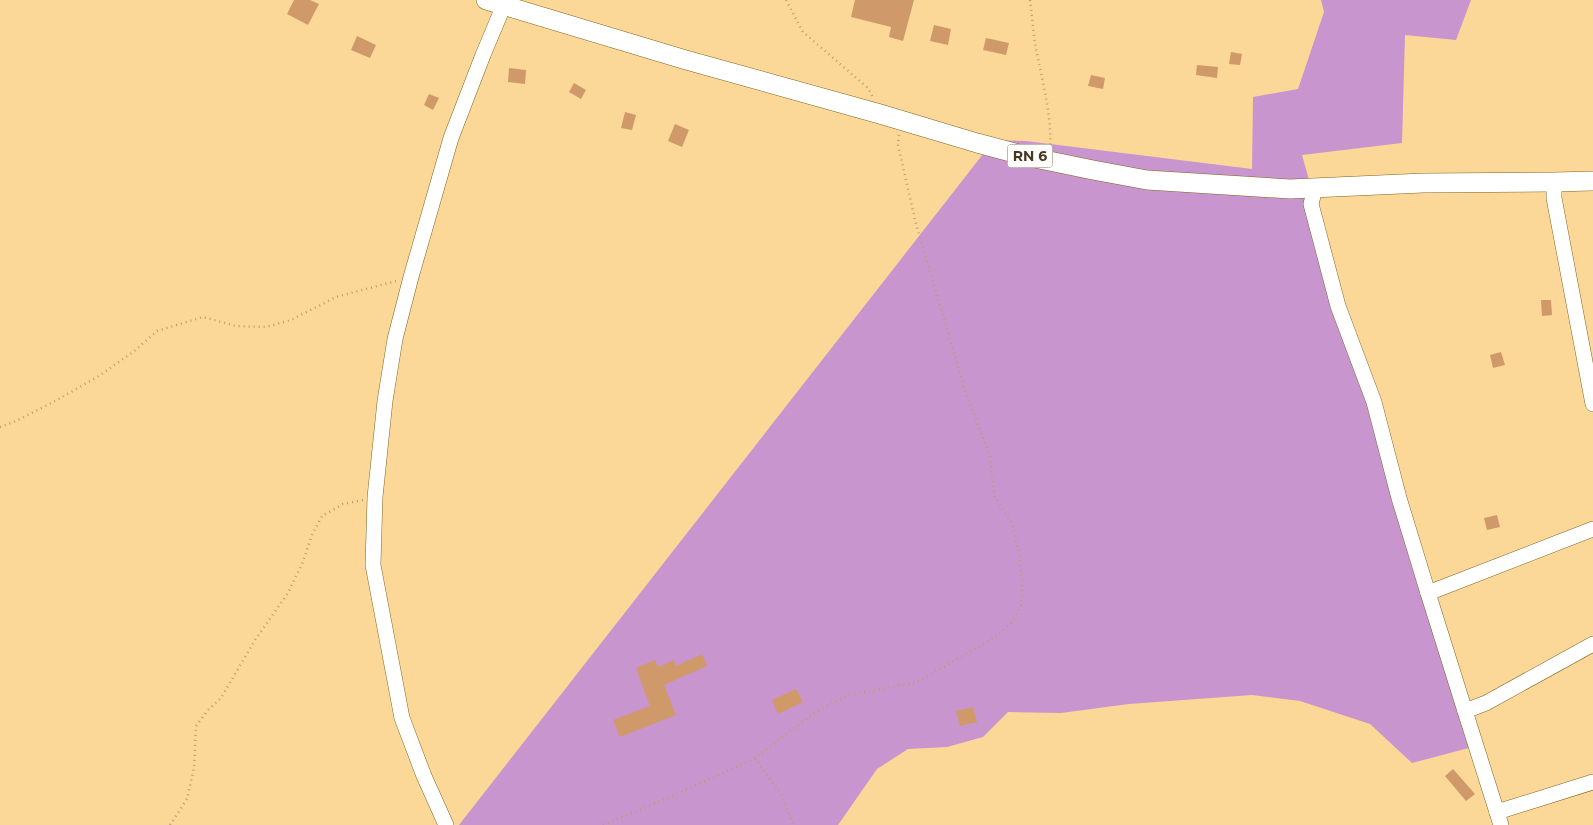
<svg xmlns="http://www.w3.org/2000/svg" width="1593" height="825" viewBox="0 0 1593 825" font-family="Montserrat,sans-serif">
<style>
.green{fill:#c895cf}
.building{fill:#cf996a}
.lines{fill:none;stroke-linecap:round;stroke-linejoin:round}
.minor-casing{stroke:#826322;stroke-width:16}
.major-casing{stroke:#826322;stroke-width:20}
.path{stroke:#ba9f6c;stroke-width:2.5;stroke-dasharray:1 4;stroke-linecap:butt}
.minor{stroke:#fff;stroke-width:15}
.major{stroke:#fff;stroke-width:19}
.labels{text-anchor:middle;stroke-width:5;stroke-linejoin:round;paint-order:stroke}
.shield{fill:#fefefe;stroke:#7d7461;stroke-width:1}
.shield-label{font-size:14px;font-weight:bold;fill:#46391e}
</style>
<rect width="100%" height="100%" fill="#fbd897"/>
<!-- green -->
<polygon class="green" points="1321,0 1471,0 1456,40 1405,35 1402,143 1302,155 1341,294 1380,402 1419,540 1480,745 1412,763 1370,724 1300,701 1252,695 1129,704 1061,713 1008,712 983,737 947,747 908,749 877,769 838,825 459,825 994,140 1026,141 1252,169 1253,97 1298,89 1324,12"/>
<!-- building -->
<g class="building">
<polygon points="294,0 310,0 319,4 308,25 287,14"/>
<polygon points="855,0 914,0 903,41 889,37 891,27 851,17"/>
<polygon points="934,25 951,29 948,45 930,41"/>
<polygon points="357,36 376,45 370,58 351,50"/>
<polygon points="986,38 1009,43 1006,55 983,50"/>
<polygon points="1231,52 1242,54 1240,65 1229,64"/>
<polygon points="1197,65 1218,67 1217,78 1196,75"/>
<polygon points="509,68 526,70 525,84 508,82"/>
<polygon points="1091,75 1105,78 1103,89 1088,86"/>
<polygon points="574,83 586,90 581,99 569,92"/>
<polygon points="429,94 439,98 433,110 424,105"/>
<polygon points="625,112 636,115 632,130 621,128"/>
<polygon points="675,124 689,130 682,147 668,141"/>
<polygon points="1541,300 1551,300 1552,315 1542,316"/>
<polygon points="1501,352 1505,365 1493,368 1490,355"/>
<polygon points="1497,515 1500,527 1487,530 1484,518"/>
<polygon points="702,654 707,666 664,685 676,715 620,737 613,720 650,706 636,668 655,660 658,667 674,660 676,666"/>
<polygon points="796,689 803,702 778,714 772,700"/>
<polygon points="973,707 977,722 960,726 956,711"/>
<polygon points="1453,769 1475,794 1466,801 1445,776"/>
</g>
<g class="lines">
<!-- minor casing -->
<g class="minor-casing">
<g id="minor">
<polyline points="1554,182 1554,198 1593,404"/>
<polyline points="1315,188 1311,204 1338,306 1374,402 1399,498 1428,593 1593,529"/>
<polyline points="1428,593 1465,711 1486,703 1593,644"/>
<polyline points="1465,711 1501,825"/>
<polyline points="1497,812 1593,782"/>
<polyline points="446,825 424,776 402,718 373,565 375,497 385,401 395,339 411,277 451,138 483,55 504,5"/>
</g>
</g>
<!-- major casing -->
<g class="major-casing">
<polyline id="major" points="486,0 686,60 880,114 977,143 1030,157 1093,170 1147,180 1290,189 1423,183 1554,182 1593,181"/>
</g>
<!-- path -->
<g class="path">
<polyline points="786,0 803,32 868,88 872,96"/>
<path d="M 1030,0 C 1032,14 1033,29 1035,43 C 1041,77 1052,112 1050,147"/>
<polyline points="0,427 16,421 55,401 99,376 133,352 157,331 203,317 236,326 266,327 291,320 336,297 396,281"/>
<polyline points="755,758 780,793 794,825"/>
<polyline points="170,825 187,799 194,768 196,726 208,710 221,698 255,640 288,593 302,564 312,535 322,516 343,504 363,500"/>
<polyline points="603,825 673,796 755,758 817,711 850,695 917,682 987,642 1011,624 1021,605 1022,585 1019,553 1011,522 995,497 992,478 990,456 966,394 916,224 898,145 899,134"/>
</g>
<!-- minor -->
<use href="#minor" class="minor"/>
<!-- major -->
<use href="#major" class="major"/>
</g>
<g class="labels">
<!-- shield labels -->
<rect class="shield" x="1007.5" y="144.5" width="45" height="23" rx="4"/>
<g class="shield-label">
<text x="1030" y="161">RN 6</text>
</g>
</g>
</svg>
